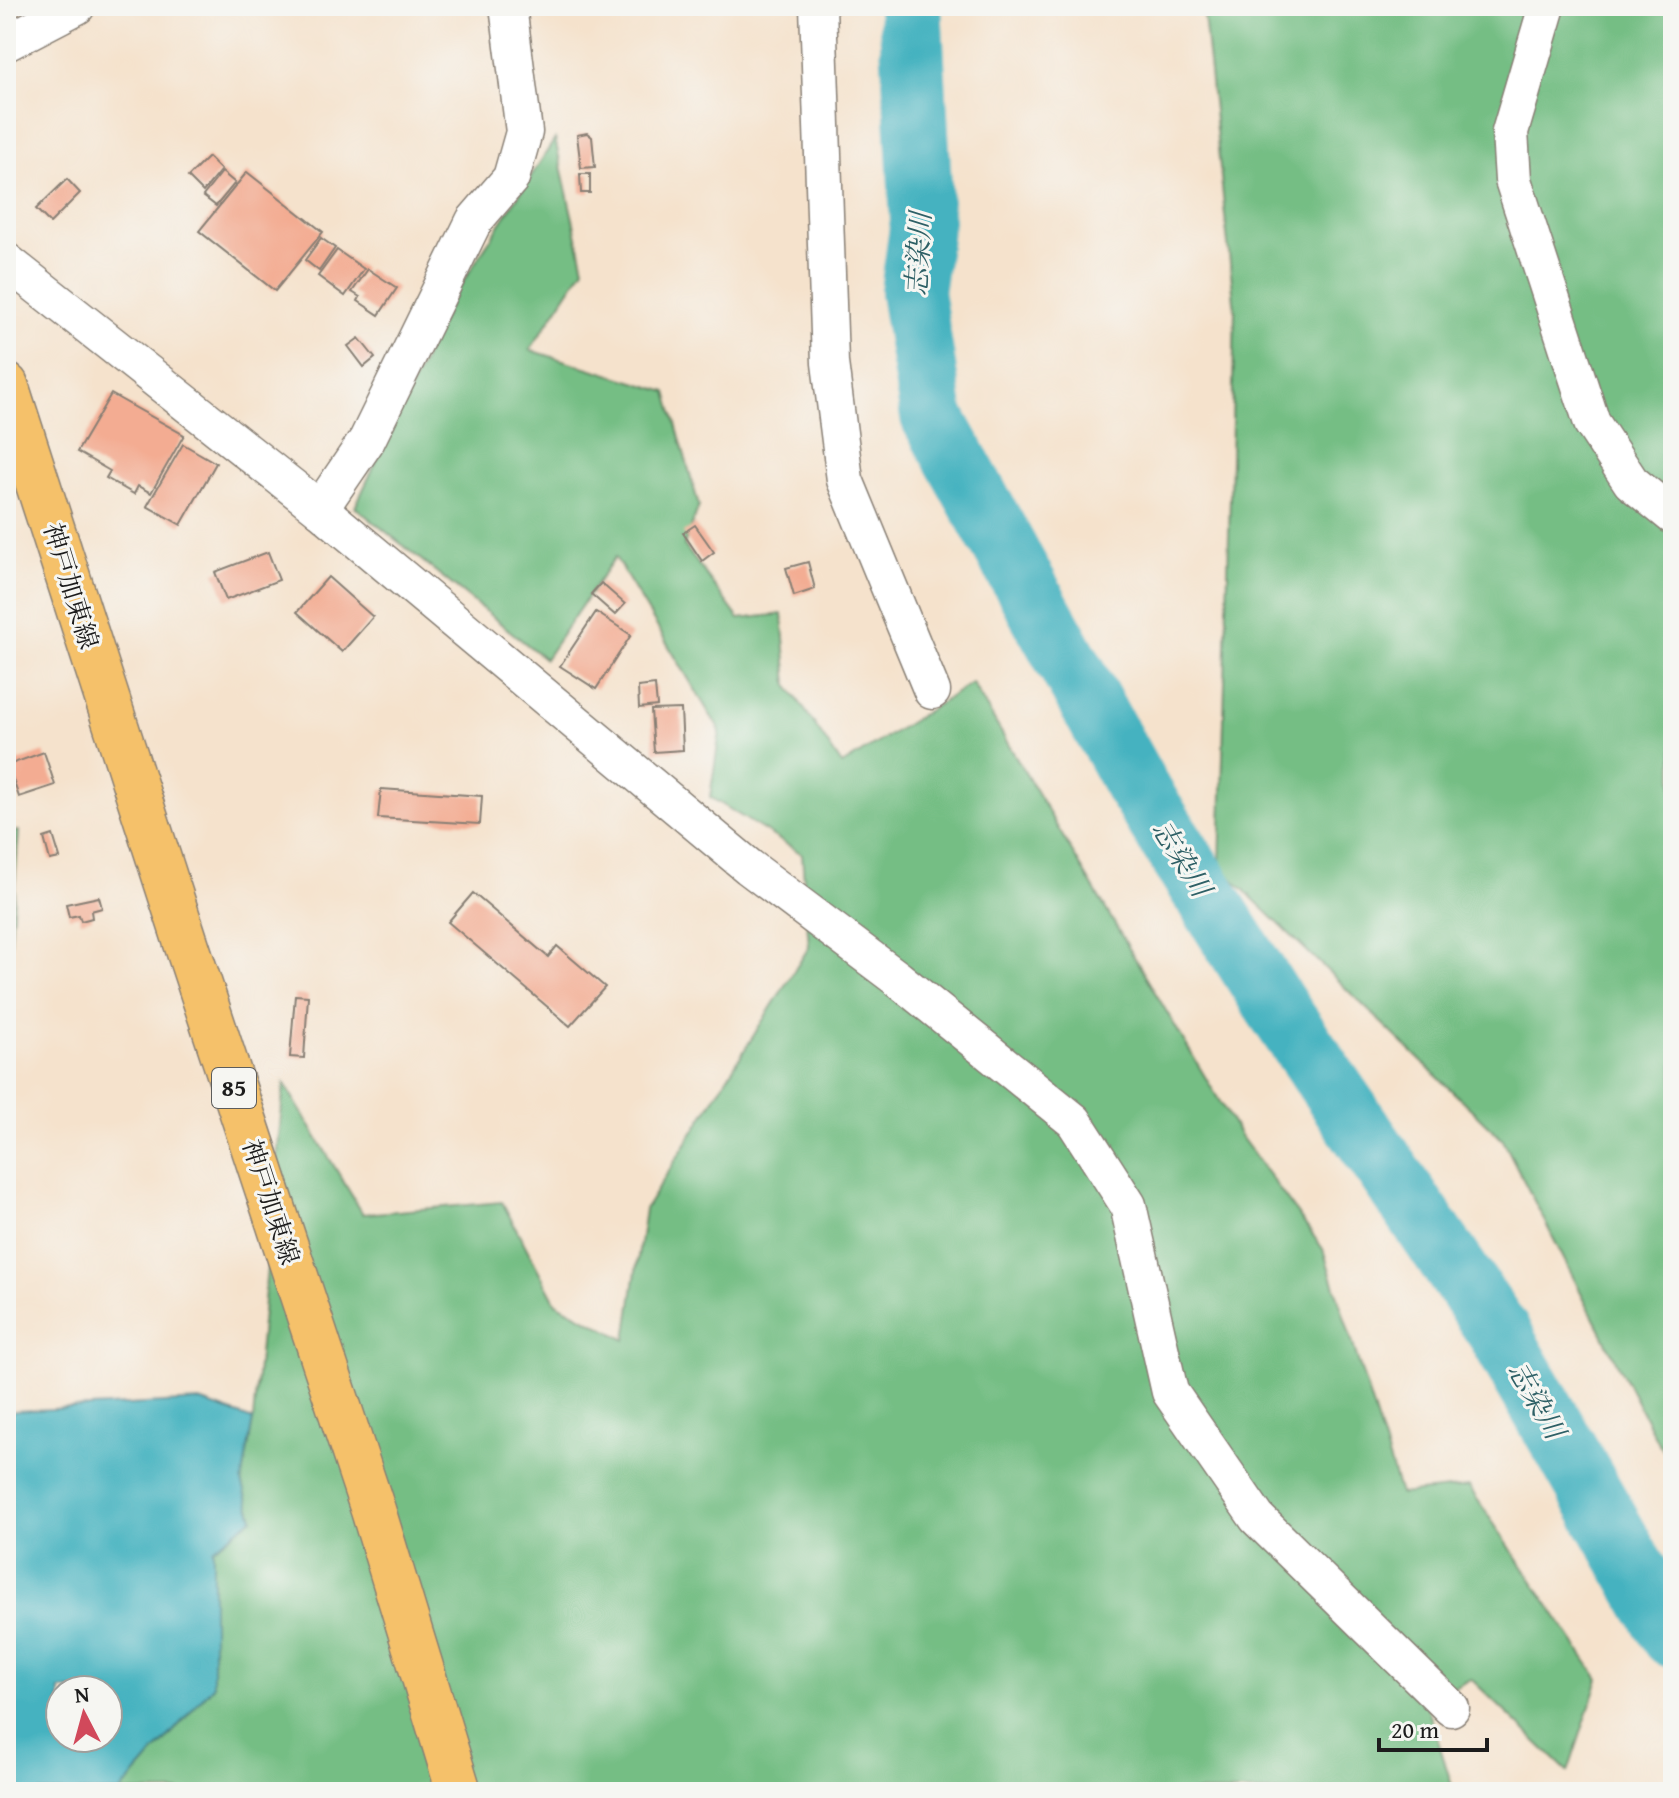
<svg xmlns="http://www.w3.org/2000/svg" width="1679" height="1798" viewBox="0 0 1679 1798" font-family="'Gentium Book Plus','Noto Serif JP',serif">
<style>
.forest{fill:#74be84;stroke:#486d50;stroke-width:2}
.water{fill:#44b2c0;stroke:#30676e;stroke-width:2;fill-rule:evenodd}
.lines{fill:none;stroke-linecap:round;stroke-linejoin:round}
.river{stroke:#44b2c0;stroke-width:64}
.building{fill:#f3ac92}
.minor-casing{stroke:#887f74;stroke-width:39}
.major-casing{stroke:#887f74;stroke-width:47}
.minor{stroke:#fff;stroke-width:36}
.major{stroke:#f5c16b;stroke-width:44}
.labels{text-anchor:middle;stroke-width:6;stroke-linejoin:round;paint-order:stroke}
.shield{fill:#f6f6f2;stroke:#5d5d5c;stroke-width:2}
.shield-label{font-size:24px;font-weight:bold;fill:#1c1c1c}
.street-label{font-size:26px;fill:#1c1c1c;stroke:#f6f6f2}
.water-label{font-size:28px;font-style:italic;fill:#2e6066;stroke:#f6f6f2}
</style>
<rect width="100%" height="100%" fill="#f6f6f2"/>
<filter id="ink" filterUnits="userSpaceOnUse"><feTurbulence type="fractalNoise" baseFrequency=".0125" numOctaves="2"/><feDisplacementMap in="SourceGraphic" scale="16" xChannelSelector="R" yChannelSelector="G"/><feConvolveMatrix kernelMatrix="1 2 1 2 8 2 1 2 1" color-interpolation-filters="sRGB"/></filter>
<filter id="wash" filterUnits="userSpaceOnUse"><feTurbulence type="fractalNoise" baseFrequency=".006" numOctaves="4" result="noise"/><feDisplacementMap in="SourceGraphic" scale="32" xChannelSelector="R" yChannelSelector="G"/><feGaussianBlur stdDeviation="1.8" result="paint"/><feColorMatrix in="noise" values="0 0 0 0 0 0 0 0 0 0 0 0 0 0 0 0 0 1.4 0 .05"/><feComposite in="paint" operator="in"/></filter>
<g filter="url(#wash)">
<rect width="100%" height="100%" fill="#f5e2cc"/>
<!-- forest -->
<g class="forest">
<polygon points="1203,6 1673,6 1673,1463 1659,1445 1503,1140 1220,867 1235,311"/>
<polygon points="555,139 584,268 530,350 667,392 699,506 684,545 739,619 782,614 788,685 842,765 972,683 1239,1134 1323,1249 1400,1494 1469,1487 1599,1679 1568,1772 1471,1679 1426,1702 1454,1792 120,1792 213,1686 213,1549 253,1518 242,1482 253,1420 284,1083 363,1214 502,1202 556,1303 626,1340 645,1209 809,947 802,854 710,797 720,731 615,557 545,659 355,507 453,297"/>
<polygon points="19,831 6,1001 6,832"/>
</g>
<!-- water -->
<path class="water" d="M 200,1401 L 253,1420 L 242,1482 L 253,1518 L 213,1549 L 213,1686 L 120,1792 L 6,1792 L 6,1414 L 15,1411 ZM 60,1690 L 108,1690 L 108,1738 L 60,1738 Z"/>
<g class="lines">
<!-- river -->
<polyline class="river" points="910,6 922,222 912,292 932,416 1137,787 1275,1005 1498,1331 1673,1636"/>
</g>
<g id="blocks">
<!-- building -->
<g class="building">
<polygon points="587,133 592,137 595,167 581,168 577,135"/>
<polygon points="208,157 221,170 203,192 188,177"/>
<polygon points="222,172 235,183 216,206 203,196"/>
<polygon points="247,172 323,232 275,291 199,231"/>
<polygon points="580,174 590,174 590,193 581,193"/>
<polygon points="67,179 80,193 50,223 36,209"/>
<polygon points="321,238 335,248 319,271 305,260"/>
<polygon points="337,250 364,269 345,296 318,276"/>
<polygon points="368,269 397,288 379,315 358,301 360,297 352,292"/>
<polygon points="359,338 375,358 364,367 348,346"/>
<polygon points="111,394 184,435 151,493 138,486 134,494 106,478 110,471 77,452"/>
<polygon points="183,444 216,463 181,525 147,506"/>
<polygon points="695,525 714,552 702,561 683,533"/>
<polygon points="268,552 279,580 226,600 215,572"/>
<polygon points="808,562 815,589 794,596 786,568"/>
<polygon points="328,577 373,617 342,652 297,612"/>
<polygon points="601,583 625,604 615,615 591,594"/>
<polygon points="596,612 631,635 596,689 560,666"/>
<polygon points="655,685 657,706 639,708 638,687"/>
<polygon points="681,709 683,750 654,752 651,710"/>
<polygon points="44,752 55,785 19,797 8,765"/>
<polygon points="381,789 482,796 480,824 378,818"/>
<polygon points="53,835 60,858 50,860 44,838"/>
<polygon points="473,893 548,957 557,946 605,987 570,1026 448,922"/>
<polygon points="99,897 102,908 91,911 92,918 81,921 79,915 69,917 66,904"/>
<polygon points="295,995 308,996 304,1058 290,1057"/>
</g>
</g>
</g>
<g filter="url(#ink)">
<use href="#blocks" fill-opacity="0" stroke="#887f74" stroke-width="2"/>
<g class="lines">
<!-- minor casing -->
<g class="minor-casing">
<g id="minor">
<polyline points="818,6 830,363 845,480 932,691"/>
<polyline points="1547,6 1510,132 1513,180 1592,423 1631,482 1673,516"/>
<polyline points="6,43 77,6"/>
<polyline points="6,261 320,509 749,867 898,979 1074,1121 1128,1205 1170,1392 1257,1518 1451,1708"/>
<polyline points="320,509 367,440 474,221 511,178 524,132 508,6"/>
</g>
</g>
<!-- major casing -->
<g class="major-casing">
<polyline id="major" points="6,385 186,943 373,1510 459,1792"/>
</g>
<!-- minor -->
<use href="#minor" class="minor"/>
<!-- major -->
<use href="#major" class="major"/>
</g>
</g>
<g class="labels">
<!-- shield labels -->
<rect class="shield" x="212" y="1068" width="44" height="40" rx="6"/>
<g class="shield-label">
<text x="234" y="1096">85</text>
</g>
<!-- street labels -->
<g class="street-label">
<text transform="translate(71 586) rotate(73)" y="9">神戸加東線</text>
<text transform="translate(271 1202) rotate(72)" y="9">神戸加東線</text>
</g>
<!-- water labels -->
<g class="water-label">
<text transform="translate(918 254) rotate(-87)" y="10">志染川</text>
<text transform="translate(1182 858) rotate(58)" y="10">志染川</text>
<text transform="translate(1537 1400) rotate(60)" y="10">志染川</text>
</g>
</g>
<!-- margin -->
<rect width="1679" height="1798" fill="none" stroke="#f6f6f2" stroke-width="32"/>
<!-- north arrow -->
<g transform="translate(84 1714) rotate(354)"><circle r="38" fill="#f6f6f2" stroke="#9f9f9c" stroke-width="2"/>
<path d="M0-6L14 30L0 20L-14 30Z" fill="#d1495b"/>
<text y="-12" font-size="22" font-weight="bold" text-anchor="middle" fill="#1c1c1c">N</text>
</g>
<!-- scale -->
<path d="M1379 1738v12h108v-12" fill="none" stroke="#1c1c1c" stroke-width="4"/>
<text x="1391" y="1738" font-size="24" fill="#1c1c1c" stroke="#f6f6f2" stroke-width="6" paint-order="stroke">20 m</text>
</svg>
